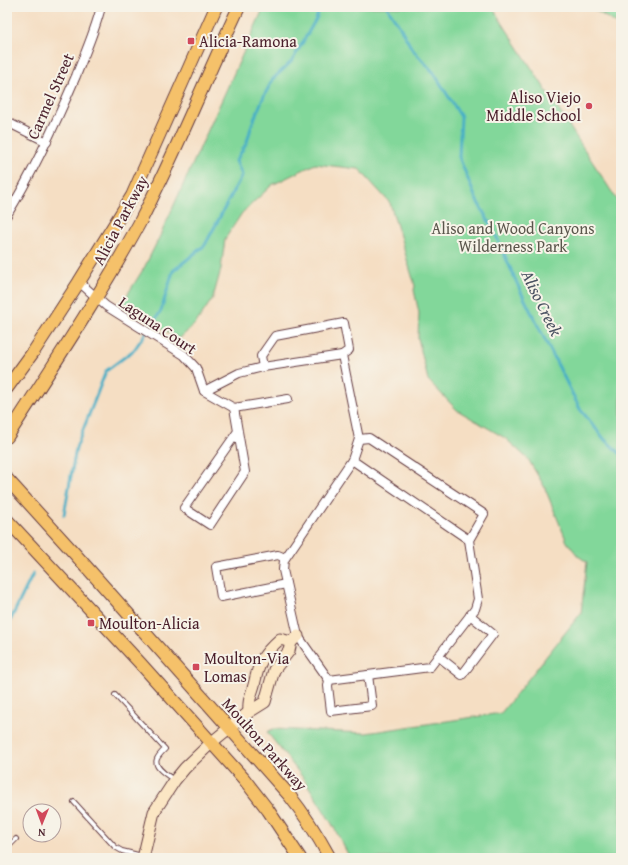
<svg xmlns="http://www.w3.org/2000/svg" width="628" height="865" viewBox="0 0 628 865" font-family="'Gentium Book Plus',serif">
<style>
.green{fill:#82d79a;stroke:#667b62}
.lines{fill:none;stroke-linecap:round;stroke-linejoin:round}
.stream{stroke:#47afc6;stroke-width:3}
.lane-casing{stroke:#643c42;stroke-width:6}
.street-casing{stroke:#643c42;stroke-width:10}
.secondary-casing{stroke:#643c42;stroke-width:13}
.primary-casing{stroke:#643c42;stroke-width:14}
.lane{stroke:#fff;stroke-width:4}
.street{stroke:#fff;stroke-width:8}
.secondary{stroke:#fbe6c4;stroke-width:11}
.primary{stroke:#f5c16b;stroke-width:12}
.poi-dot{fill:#d1495b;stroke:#f7f3e8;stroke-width:1.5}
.labels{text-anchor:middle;stroke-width:4;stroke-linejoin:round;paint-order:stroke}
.poi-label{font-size:16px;fill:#4a1f2b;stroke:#f7f3e8;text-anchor:start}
.street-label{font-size:16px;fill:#4a1f2b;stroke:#f7f3e8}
.park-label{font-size:16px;fill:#5b564c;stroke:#f7f3e8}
.water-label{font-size:17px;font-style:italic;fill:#495161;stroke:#f7f3e8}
</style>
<rect width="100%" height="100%" fill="#f7f3e8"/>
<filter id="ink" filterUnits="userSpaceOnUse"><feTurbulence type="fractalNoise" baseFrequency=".025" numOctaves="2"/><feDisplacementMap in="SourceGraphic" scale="8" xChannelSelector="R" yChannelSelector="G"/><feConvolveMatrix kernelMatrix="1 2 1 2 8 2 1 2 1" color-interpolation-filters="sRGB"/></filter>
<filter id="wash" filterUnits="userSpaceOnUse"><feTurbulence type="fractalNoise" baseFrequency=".012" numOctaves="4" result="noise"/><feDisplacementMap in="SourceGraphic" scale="16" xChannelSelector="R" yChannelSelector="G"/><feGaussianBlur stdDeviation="0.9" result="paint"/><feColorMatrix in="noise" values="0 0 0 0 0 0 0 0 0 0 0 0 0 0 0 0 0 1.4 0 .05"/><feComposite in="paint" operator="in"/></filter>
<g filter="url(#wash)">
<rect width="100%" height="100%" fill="#f5dec3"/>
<!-- green -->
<g class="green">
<polygon points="264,7 492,7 621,206 621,858 350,858 332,824 304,779 267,732 273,729 366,733 501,713 581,613 587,562 578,556 567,542 544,486 528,459 505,438 457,410 428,380 418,338 419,313 414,290 415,286 390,203 359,169 315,164 272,185 242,213 225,239 221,269 213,298 196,323 179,339 122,303 144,268 159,238"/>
<polygon points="590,7 621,7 621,17 617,24"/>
</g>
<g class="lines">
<!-- stream -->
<g class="stream">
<polyline points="387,7 400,27 412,49 434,73 461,117 459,157 476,199 494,231 520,290 580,409 605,440 621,454"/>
<polyline points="64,515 76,448 106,371 134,350 161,311 173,271 205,245 242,175 236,161 247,142 252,124 264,96 273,79 292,61 316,19 320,7"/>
<polyline points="7,627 33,574"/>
</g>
</g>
</g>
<g filter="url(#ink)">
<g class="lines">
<!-- lane casing -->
<g class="lane-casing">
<g id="lane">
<polyline points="620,21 621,21"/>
<path d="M 115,695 L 165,749 C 162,752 158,756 157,759 C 153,768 169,776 174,780"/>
<polyline points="74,802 115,847 122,851 142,856"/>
<polyline points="7,848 16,839"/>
</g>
</g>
<!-- street casing -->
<g class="street-casing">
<g id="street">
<polyline points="7,122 47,142"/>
<path d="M 7,215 C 34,171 56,123 76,76 C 85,53 95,31 101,7"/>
<polyline points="79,282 106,306 184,355 196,368 204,391 234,408 245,472 210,525 184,508 238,431"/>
<polyline points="263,367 261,356 275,336 344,323 349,350 342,355 359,439"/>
<polyline points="204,391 239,373 263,367 342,355"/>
<polyline points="234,408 288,399"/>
<polygon points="369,438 484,514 469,540 478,599 475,609 430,667 329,680 298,636 283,570 284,560 352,460 359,439"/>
<polyline points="352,460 469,540"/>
<polyline points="285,558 278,555 216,567 221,597 286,584"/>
<polyline points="438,656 462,675 493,634 470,615"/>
<polyline points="329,680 328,686 331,711 372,706 368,675"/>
</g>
</g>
<!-- secondary casing -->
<g class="secondary-casing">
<g id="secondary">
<path d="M 249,712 C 248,699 251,696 254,685 C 259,662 262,655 280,639 L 291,642"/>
<polyline points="143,858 154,812 175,780 185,768 212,742 249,712 265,702 274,670 289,651 291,642 298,636"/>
</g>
</g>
<!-- primary casing -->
<g class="primary-casing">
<g id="primary">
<polyline points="7,388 34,351 79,282 132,196 216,7"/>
<path d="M 7,437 C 52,367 99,297 139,224 C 176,153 205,79 239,7"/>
<path d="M 7,479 L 75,554 L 289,795 C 305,815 318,836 330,858"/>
<polyline points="7,520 140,663 244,779 268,810 300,858"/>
</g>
</g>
<!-- lane -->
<use href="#lane" class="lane"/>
<!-- street -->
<use href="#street" class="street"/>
<!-- secondary -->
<use href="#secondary" class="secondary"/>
<!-- primary -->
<use href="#primary" class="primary"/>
</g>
</g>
<!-- markers -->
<g class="poi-dot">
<rect x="187" y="37" width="8" height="8" rx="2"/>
<circle cx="589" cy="106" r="4"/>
<rect x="87" y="619" width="8" height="8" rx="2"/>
<rect x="192" y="663" width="8" height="8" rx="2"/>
</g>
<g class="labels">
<!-- poi labels -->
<g class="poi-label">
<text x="199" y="47">Alicia-Ramona</text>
<text x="581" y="103" text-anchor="end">Aliso Viejo<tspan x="581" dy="18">Middle School</tspan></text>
<text x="99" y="629">Moulton-Alicia</text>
<text x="204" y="664">Moulton-Via<tspan x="204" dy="18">Lomas</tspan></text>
</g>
<!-- street labels -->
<g class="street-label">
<text transform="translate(50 96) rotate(-66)" y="6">Carmel Street</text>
<text transform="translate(120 220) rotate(-62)" y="6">Alicia Parkway</text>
<text transform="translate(158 325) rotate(34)" y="6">Laguna Court</text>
<text transform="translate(265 744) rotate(48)" y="6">Moulton Parkway</text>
</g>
<!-- park labels -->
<g class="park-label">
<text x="513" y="234">Aliso and Wood Canyons<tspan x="513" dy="18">Wilderness Park</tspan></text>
</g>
<!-- water labels -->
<g class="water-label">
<text transform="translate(542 303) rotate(64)" y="6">Aliso Creek</text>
</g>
</g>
<!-- margin -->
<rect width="628" height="865" fill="none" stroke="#f7f3e8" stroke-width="24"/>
<!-- north arrow -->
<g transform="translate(42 823) rotate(181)"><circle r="19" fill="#f7f3e8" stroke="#b29e9c"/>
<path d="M0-3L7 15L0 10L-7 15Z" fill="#d1495b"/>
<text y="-6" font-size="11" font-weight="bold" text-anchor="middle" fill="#4a1f2b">N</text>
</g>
</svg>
